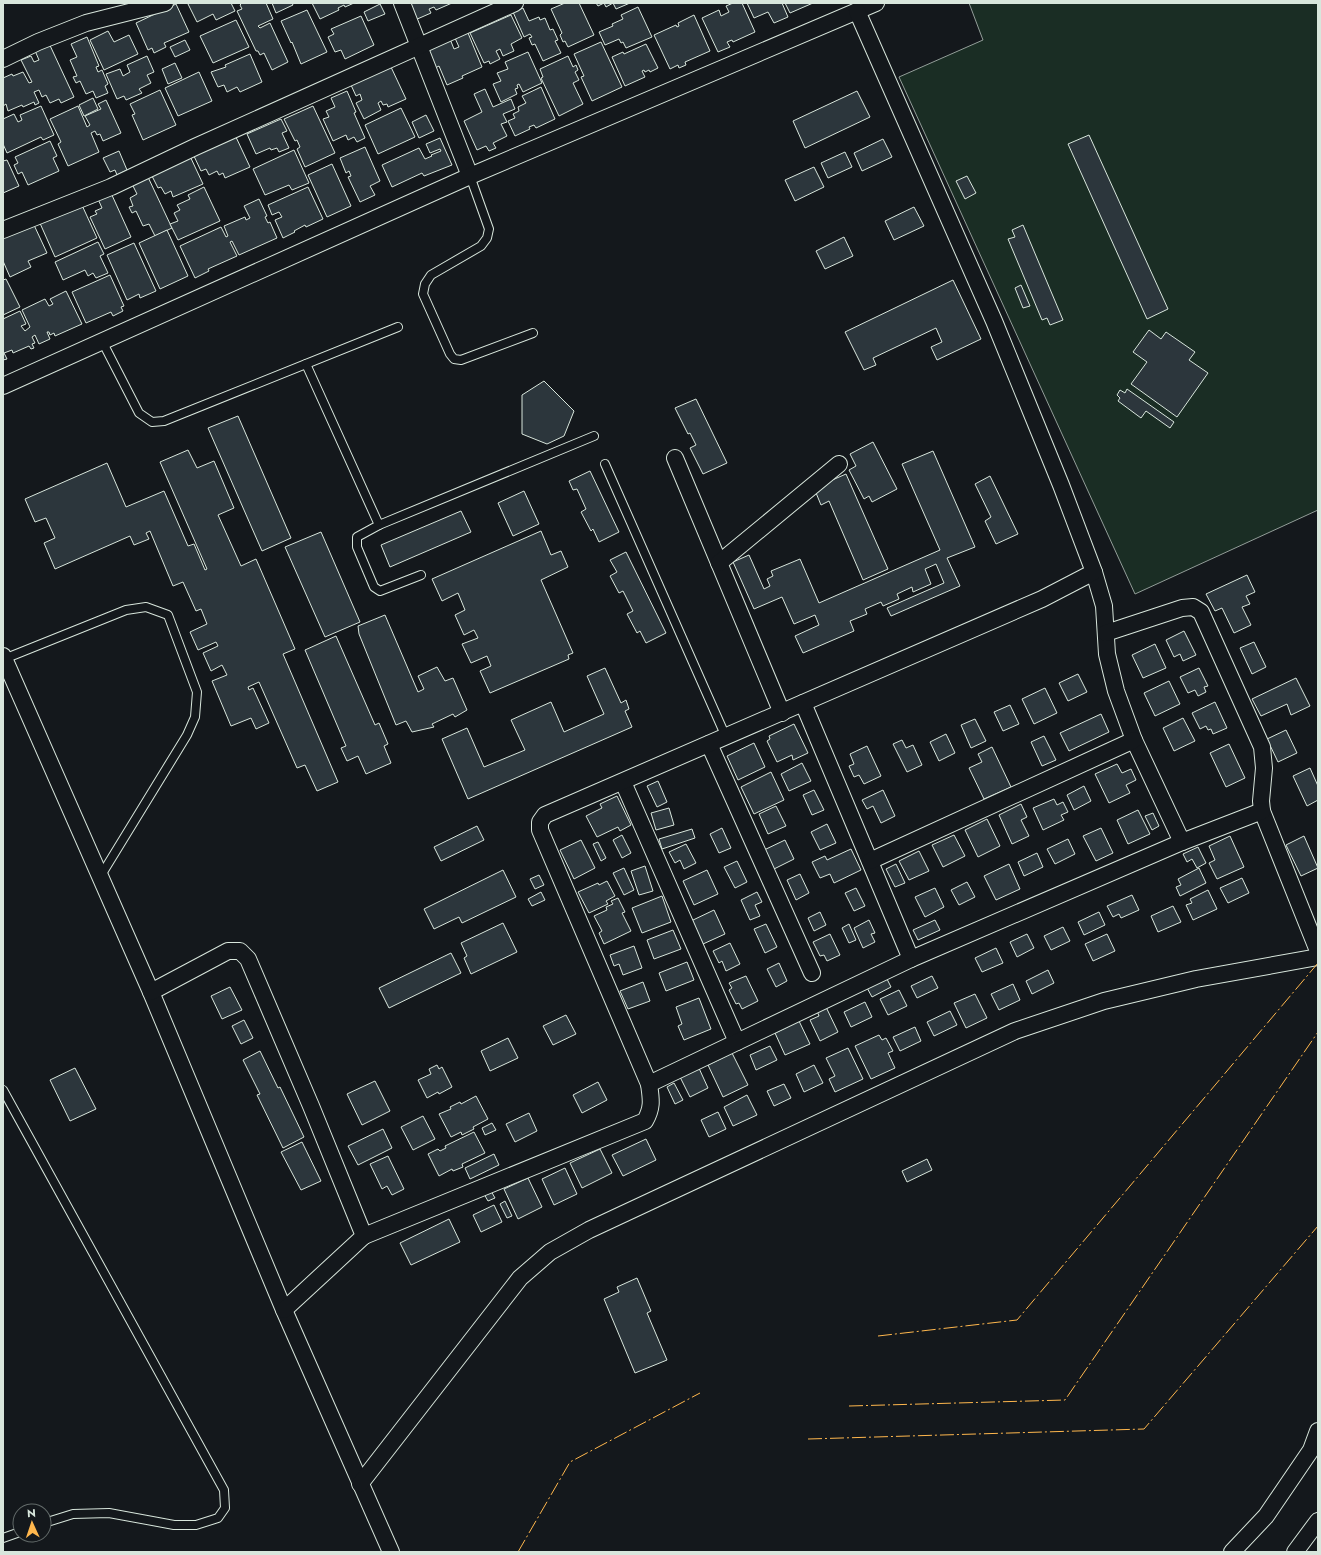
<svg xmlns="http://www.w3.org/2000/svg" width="1321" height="1555" viewBox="0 0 1321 1555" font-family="Jost,sans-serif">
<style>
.pitch{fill:#1a2d24;stroke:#939e99}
.building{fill:#2c363c;stroke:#d8e6dc}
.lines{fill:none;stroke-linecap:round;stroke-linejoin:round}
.lane-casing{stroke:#d8e6dc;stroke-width:10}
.street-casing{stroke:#d8e6dc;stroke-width:18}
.lane{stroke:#14181c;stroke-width:8}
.street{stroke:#14181c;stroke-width:16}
.power{stroke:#ffb74d;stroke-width:1;stroke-dasharray:14 3 2 3;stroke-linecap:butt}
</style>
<rect width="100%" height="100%" fill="#14181c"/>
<!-- pitch -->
<polygon class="pitch" points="969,3 1318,3 1318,510 1135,594 899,77 983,40"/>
<!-- building -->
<g class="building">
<polygon points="190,3 231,3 235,11 216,20 213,14 197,22 188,4"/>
<polygon points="242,3 266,3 273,19 258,26 260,28 270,23 288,62 272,70 264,53 260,55 258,51 256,51 237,11 242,9 240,5"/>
<polygon points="272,3 292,3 293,5 276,13"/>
<polygon points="312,3 354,3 345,7 344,5 338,8 339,10 320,19"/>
<polygon points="407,3 452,3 436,10 434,7 429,9 431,13 415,20"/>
<polygon points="565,3 579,3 594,35 568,47 565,41 563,42 560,35 562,33 551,9"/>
<polygon points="596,3 630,3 616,9 613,3 606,7 604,3 598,6"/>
<polygon points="733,3 742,3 755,32 733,42 732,40 727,42 730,47 718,52 702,18 719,10 721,16 729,12 726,6"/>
<polygon points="747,3 782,3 788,17 774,23 768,12 754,18"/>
<polygon points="785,3 813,3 790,13"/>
<polygon points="176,4 189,32 164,43 166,47 154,53 152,48 148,50 136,23"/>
<polygon points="380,4 385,14 368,21 364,12"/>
<polygon points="638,7 652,37 626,48 623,42 621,43 619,39 605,45 599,32 613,26 612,24 623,19 621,15"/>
<polygon points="523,8 529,21 539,17 540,20 545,18 550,30 553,29 558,40 555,41 561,53 543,61 535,44 532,45 529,38 532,37 530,34 524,37 513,12"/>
<polygon points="307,10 327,52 301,64 292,42 291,43 281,21"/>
<polygon points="511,15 522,38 511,44 514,51 503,56 500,49 496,51 500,59 490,64 489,61 484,63 470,33"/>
<polygon points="694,15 710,51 685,62 686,65 679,68 678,65 670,69 654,35 676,25 677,27 679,26 678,23"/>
<polygon points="361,16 374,45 345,59 341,50 335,52 328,37 334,34 331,29"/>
<polygon points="236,20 249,47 213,63 200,36"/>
<polygon points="108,31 114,42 129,35 138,54 104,70 90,40"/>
<polygon points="468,33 482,67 462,76 463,78 447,85 439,66 435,68 426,50 450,39 454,49 459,47 455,38"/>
<polygon points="87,37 99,66 96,67 98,72 102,70 108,84 105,86 108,93 96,98 93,91 86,94 80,81 76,83 73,77 77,76 70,60 77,57 71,44"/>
<polygon points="47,39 74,97 61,103 59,99 50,103 46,95 42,97 39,90 34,92 39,103 35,105 34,102 23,107 22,105 8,111 6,104 3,106 3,78 12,74 13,76 23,72 29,83 32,82 21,60 31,56 34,62 39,60 33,46"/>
<polygon points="185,40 190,50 175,57 170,47"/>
<polygon points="601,42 622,87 592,101 581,77 584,76 574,54"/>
<polygon points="646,44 658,68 650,72 649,70 645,72 644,70 642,71 645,77 625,86 612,57 623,52 624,54"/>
<polygon points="528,52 542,83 523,92 519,84 517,85 518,88 515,89 517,94 501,102 493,84 501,81 497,73 508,69 505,62"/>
<polygon points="250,54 262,82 240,92 237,87 227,92 224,85 218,87 211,72 226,67 225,65"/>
<polygon points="147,56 154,72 147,75 151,83 139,89 142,93 126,100 124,96 117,99 106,74 120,69 123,76 130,72 127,65"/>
<polygon points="568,56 573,67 576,65 578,70 575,72 579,80 573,83 583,104 559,116 541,78 543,77 540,69"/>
<polygon points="175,63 182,78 168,84 162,69"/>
<polygon points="391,67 406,99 388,107 387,104 383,105 381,101 378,103 381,110 364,119 356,103 362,100 360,94 356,96 351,85"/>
<polygon points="199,72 212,101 178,116 165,88"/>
<polygon points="541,87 555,119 536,128 534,125 529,127 530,129 515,136 508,121 515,118 513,114 519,111 518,107 526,103 522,96"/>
<polygon points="485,89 493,107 511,99 515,109 503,114 507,122 501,124 507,136 493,143 496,148 489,151 486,146 477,150 464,121 482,112 474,94"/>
<polygon points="160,90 176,125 143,140 132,115 135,114 130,104"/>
<polygon points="347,91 356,112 354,113 365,138 357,142 354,137 348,140 346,135 333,141 323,119 329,117 326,111 335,107 331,98"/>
<polygon points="857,91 870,117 805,148 793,121"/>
<polygon points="93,98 98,109 84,116 79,105"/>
<polygon points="106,100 121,133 103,141 100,134 97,135 95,131 91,133 99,152 68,166 58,144 61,142 50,119 78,106 87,127 90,125 85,116 101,109 98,104"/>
<polygon points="41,106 54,135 43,140 41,137 7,153 3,144 3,119 14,114 18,122 22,120 20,115"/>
<polygon points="313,106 335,153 305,167 297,149 300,147 297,140 295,141 284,119"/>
<polygon points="401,108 415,137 378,154 365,125"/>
<polygon points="426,115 434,131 419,138 412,122"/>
<polygon points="281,119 287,131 282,133 289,148 279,152 277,148 271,150 270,148 256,154 247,134"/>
<polygon points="235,135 250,167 225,178 223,173 219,175 217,171 209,175 206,169 201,171 193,154"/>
<polygon points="1089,135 1168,309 1147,319 1068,144"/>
<polygon points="440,138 452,165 424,176 422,173 392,187 382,165 419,148 425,159 432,156 431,155 441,151 440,149 430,153 426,144"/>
<polygon points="883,139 892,157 862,171 854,153"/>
<polygon points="50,141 57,156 53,158 59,171 28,185 22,172 18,174 14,165 18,163 15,157"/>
<polygon points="365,147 380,181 370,186 375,195 360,202 348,177 351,176 349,171 346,173 340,158"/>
<polygon points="294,150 309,183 292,190 289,185 265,195 253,169"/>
<polygon points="119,151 127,170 117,175 115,170 110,172 103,158"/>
<polygon points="845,152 852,167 828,178 821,163"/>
<polygon points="189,154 203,184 173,197 171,191 165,194 161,187 158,188 150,172"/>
<polygon points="7,160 19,186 3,193 3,161"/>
<polygon points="332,164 351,206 327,217 308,175"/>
<polygon points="814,167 824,187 795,201 785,180"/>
<polygon points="147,175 172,228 155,236 149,224 143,226 136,211 132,213 129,207 133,206 130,198 137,194 131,182"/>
<polygon points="967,176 976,193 965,199 956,181"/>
<polygon points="204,187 220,221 178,240 170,224 178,221 174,213 180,210 177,205 190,199 188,195"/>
<polygon points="308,187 323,219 306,227 305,225 294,231 295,232 283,238 275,220 282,217 279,212 272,215 268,205"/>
<polygon points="111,193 131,237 105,249 90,217 97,214 95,211 102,208 98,199"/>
<polygon points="259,199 267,216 265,217 268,223 270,222 277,238 239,255 232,241 230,242 237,256 208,269 209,271 195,278 180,246 221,227 226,237 228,236 224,226 245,217 246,220 250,218 244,206"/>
<polygon points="81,203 97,238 55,257 39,221"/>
<polygon points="914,207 924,226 894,240 885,221"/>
<polygon points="34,225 47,253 28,261 31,267 10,277 3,261 3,234"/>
<polygon points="1023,225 1063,320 1050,325 1047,318 1042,320 1008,239 1015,237 1012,230"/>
<polygon points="167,230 188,276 160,289 139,243"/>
<polygon points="844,237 853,256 825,269 816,251"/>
<polygon points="98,242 104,254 100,256 108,273 96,278 93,273 88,276 85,270 63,280 55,262"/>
<polygon points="134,243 156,291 140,298 139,294 127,300 107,255"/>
<polygon points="110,275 124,306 121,307 123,311 113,316 111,312 86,323 72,292"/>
<polygon points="6,279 20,307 3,315 3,280"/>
<polygon points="953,280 981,339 937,360 931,347 942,342 936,328 873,358 876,365 864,370 845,332"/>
<polygon points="1021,285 1030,306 1023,308 1015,288"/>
<polygon points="66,291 82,324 55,336 54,333 50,335 49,332 47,332 50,339 39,344 35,335 32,337 35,343 32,344 34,348 31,349 29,346 13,353 12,350 4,353 7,359 3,360 3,319 20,311 26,324 21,326 25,331 30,327 22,310 45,299 49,306 53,304 50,299"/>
<polygon points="1149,330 1161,339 1166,332 1195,352 1189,360 1208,373 1177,417 1131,384 1147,362 1133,352"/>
<polygon points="544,381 574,411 564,436 547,444 522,434 522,395"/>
<polygon points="1127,389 1174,422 1170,428 1146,411 1141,418 1118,401 1120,398 1117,395 1120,390 1125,393"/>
<polygon points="696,399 727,463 703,474 690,448 696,445 690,433 688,434 675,408"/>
<polygon points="238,416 291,538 262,551 208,428"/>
<polygon points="873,442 897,489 872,502 869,496 864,499 849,470 856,466 850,454"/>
<polygon points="188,450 197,468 214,461 234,508 218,515 241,566 256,559 295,649 283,654 338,782 317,791 305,765 297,768 259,682 248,687 249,690 253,688 269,723 256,729 251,718 231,726 212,681 227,675 222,665 211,671 203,653 218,646 216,642 198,650 190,632 207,624 201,609 196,611 183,582 173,586 150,531 146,533 149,539 134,545 130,536 55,569 44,543 55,538 46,518 35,522 25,499 107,463 126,507 164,491 188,546 194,544 205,570 207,569 160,462"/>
<polygon points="933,451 975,547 947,558 960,586 891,616 887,608 944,583 936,564 925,569 931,584 913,592 912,587 897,594 899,599 883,606 881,602 865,609 867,614 850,621 854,631 803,653 795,636 819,625 815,615 794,624 782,597 754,609 733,562 749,555 764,589 770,586 767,579 773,576 771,571 800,559 819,603 940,550 902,464"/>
<polygon points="590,471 619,532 599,542 593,529 591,531 581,512 586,509 577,489 573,490 569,481"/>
<polygon points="846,474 888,569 863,580 829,501 821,505 814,488"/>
<polygon points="990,476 1018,534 996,544 985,521 991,517 975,484"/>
<polygon points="524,491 539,524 513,536 498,503"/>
<polygon points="461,511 471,532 390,567 381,545"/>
<polygon points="541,531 551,555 561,551 568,567 541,580 573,653 568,655 569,659 490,693 480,671 491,666 487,656 471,663 462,644 478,638 474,630 464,635 455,615 465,610 458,593 442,601 432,579"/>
<polygon points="321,532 360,622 325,637 285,547"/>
<polygon points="626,552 666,633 646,643 640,631 637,633 627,614 633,611 623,591 619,593 610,576 617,572 610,560"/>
<polygon points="1247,575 1255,592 1246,596 1250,604 1242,607 1251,625 1234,633 1222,608 1215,611 1206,594"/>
<polygon points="385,615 418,692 424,689 418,676 437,667 445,681 453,678 467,710 455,717 453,714 432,724 434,727 412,732 406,721 396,725 359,634 358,626"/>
<polygon points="1184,631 1196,655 1183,661 1180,654 1174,657 1166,640"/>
<polygon points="336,636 375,725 379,723 388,744 384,746 391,763 366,774 358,756 347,761 341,748 346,746 305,650"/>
<polygon points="1254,642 1266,667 1252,674 1240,648"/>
<polygon points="1155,644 1166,668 1143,678 1132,655"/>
<polygon points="605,668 621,703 626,700 629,709 625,711 632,727 468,799 442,739 467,728 484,767 525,750 511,720 551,702 564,732 604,714 587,676"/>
<polygon points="1199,668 1208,686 1204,687 1206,692 1198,696 1195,690 1188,693 1180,677"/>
<polygon points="1078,674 1087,692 1068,701 1059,683"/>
<polygon points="1296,678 1310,706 1291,715 1287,704 1261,716 1252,699"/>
<polygon points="1169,681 1180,704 1155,716 1144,693"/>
<polygon points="1045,688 1057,713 1034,724 1022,699"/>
<polygon points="1215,702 1227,728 1213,734 1211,729 1208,730 1206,726 1200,729 1192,713"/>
<polygon points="1010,705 1019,724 1003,731 994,712"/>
<polygon points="1101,714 1109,732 1069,751 1060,733"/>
<polygon points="1183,718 1195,741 1174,751 1163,728"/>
<polygon points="975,719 986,741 971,748 961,725"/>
<polygon points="794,724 808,753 793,760 792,755 777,762 767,741 770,739 769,736"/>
<polygon points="1286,730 1297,753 1278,762 1267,739"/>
<polygon points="946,734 955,753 939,761 930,742"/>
<polygon points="1044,736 1056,760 1042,766 1031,742"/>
<polygon points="902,740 906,748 913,745 922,765 907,772 893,744"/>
<polygon points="754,743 765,767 738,780 727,756"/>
<polygon points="1229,744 1245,778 1226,787 1210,753"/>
<polygon points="867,746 881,776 864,784 859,775 854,777 849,766 854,764 850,754"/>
<polygon points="992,747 1011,787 984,799 969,768 982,762 978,754"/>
<polygon points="802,763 811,781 789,791 781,774"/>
<polygon points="1117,764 1122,773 1131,769 1136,780 1126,785 1130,793 1109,803 1095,774"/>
<polygon points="1310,768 1318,786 1318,800 1307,806 1293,776"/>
<polygon points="771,772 784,800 754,814 741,787"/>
<polygon points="658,781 667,802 657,807 647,786"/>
<polygon points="1084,786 1091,801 1074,810 1067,795"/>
<polygon points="814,790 824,810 812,815 803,795"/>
<polygon points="883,790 895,816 881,823 873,806 867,809 862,800"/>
<polygon points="617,796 631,825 620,831 618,827 597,837 586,816 602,808 600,804"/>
<polygon points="1054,799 1057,805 1063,802 1068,812 1061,815 1064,820 1043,830 1033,808"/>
<polygon points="1021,804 1027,817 1021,820 1029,836 1012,844 999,815"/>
<polygon points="776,806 786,826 768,834 759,814"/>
<polygon points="669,808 674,825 656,830 651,813"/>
<polygon points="1138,810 1150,834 1128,844 1117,820"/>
<polygon points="1153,813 1159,826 1152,830 1145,816"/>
<polygon points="987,819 1000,846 978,857 965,830"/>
<polygon points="827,824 836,843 820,850 811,832"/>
<polygon points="477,826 484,840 441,861 434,847"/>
<polygon points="722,828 731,848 719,853 710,834"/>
<polygon points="1101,828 1113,853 1096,861 1083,836"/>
<polygon points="692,829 695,838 662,849 659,839"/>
<polygon points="622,835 631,853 622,858 613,840"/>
<polygon points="954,835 965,856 943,867 932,845"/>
<polygon points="1230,836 1244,867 1217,879 1209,863 1215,860 1209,846"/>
<polygon points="1304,836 1318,868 1301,876 1286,845"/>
<polygon points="1068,839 1075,854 1055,864 1047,849"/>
<polygon points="581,840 595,868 574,879 560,850"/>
<polygon points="785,840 794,859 772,870 762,851"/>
<polygon points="598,842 606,858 601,861 593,844"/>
<polygon points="686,844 696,863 684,869 680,860 675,863 669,852"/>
<polygon points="1198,847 1206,863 1197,868 1192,859 1187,862 1183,854"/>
<polygon points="851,849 861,870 834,883 830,874 820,878 812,862 825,856 827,860"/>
<polygon points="919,851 929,871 909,880 899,861"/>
<polygon points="1037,853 1043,867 1024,876 1018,862"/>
<polygon points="737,861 747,882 735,888 724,867"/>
<polygon points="896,864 905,883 895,887 886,869"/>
<polygon points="1009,864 1020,889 996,900 984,876"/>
<polygon points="645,866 653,891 639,895 631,871"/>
<polygon points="624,868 634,890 624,895 613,873"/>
<polygon points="1199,868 1206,883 1180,896 1176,887 1181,885 1178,879"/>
<polygon points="503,870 516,897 462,923 459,917 434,929 424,909"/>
<polygon points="707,870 718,894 694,905 683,881"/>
<polygon points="800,874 809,893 796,900 787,880"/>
<polygon points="539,875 544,885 535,889 530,879"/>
<polygon points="1242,878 1249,893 1228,903 1220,888"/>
<polygon points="607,881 615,896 606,901 608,904 589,913 578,892 598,883 599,885"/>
<polygon points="967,882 975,897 959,905 951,890"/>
<polygon points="856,888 865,906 854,911 845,893"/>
<polygon points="935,888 944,907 925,917 915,897"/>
<polygon points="1208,890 1217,909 1193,920 1186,905 1192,903 1190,899"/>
<polygon points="541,892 545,900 532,906 528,899"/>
<polygon points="757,892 762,902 755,905 760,916 750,920 741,900"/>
<polygon points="1132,895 1139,910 1121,918 1119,914 1113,917 1107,906"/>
<polygon points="662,896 671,922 642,933 632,908"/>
<polygon points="618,898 625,912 622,913 631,931 604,944 599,933 602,931 594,916 607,910 606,907 613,904 611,901"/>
<polygon points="1173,906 1181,922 1158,932 1151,916"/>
<polygon points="714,910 725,934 703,944 691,921"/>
<polygon points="820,912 826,925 814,931 808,918"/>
<polygon points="1099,912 1105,925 1084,935 1078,922"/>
<polygon points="869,920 875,933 871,934 875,942 863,948 854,928"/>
<polygon points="935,920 940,930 918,940 913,930"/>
<polygon points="503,923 517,952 471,974 464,958 467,956 461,943"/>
<polygon points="766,924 777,947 765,953 754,929"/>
<polygon points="849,924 856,940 849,943 842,928"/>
<polygon points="1063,927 1070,941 1051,950 1044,936"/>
<polygon points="673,930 681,949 654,959 647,940"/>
<polygon points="830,934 840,955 827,961 824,955 820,956 813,942"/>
<polygon points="1027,934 1034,948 1017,957 1010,942"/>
<polygon points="1107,934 1115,951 1093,961 1085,944"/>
<polygon points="730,943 740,964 726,971 722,961 719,963 713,951"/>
<polygon points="634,946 642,968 623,975 619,964 614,966 610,955"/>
<polygon points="996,948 1003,963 982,972 975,958"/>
<polygon points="451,953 461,973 389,1008 379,988"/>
<polygon points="687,962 694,980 666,991 659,973"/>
<polygon points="779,963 787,981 776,987 767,969"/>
<polygon points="1048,970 1054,983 1032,994 1026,981"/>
<polygon points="746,976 758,1001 742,1009 739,1003 736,1004 729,990 732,988 729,983"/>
<polygon points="932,976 938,988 917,998 911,986"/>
<polygon points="886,977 891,987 872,997 866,986"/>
<polygon points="643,982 650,1001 628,1009 620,991"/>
<polygon points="1013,984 1020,1000 999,1010 991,994"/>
<polygon points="230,987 242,1010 222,1019 211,996"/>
<polygon points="899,990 907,1006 888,1015 880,999"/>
<polygon points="975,994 987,1018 966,1028 954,1003"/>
<polygon points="699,998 711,1029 684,1040 678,1026 682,1024 676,1007"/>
<polygon points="865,1002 872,1017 851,1027 844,1012"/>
<polygon points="826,1007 838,1032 820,1041 810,1020 819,1016 817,1011"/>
<polygon points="950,1011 957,1025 934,1036 927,1022"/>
<polygon points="566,1015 576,1034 553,1045 543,1026"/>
<polygon points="244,1020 253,1038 241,1044 232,1026"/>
<polygon points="799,1021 810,1044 785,1055 775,1033"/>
<polygon points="915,1027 921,1041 900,1051 893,1037"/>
<polygon points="879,1035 882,1040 886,1038 893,1051 888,1053 895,1068 871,1079 855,1046"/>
<polygon points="508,1038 518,1058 490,1071 481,1051"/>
<polygon points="770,1046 777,1060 756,1070 750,1055"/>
<polygon points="848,1048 863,1079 835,1092 829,1079 835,1076 826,1058"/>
<polygon points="260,1051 278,1088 280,1087 304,1137 283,1148 257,1095 260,1094 243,1060"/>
<polygon points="732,1053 748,1085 723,1097 708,1065"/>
<polygon points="437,1065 439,1069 442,1067 452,1087 439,1094 438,1092 427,1098 418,1080 431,1074 429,1069"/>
<polygon points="814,1065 823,1083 804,1092 796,1074"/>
<polygon points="698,1066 708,1088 690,1097 679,1075"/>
<polygon points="75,1068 96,1109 70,1121 50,1080"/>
<polygon points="375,1081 390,1111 362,1125 347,1094"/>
<polygon points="598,1082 607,1100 582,1113 573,1095"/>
<polygon points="674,1083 683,1100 675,1104 667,1087"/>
<polygon points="784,1084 791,1098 774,1106 767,1091"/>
<polygon points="747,1095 757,1115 733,1126 724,1107"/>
<polygon points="476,1096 488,1119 473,1127 474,1129 462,1135 461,1132 451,1137 439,1114 451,1109 450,1107 460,1102 461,1104"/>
<polygon points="718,1112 726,1129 709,1137 701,1120"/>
<polygon points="529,1113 537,1131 515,1142 506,1124"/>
<polygon points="423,1116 435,1139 413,1150 401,1127"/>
<polygon points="492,1123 496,1130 485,1135 482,1128"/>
<polygon points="383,1129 392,1148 358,1165 348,1146"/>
<polygon points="474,1132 485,1153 462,1164 463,1167 453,1171 452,1169 439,1176 428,1154 438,1149 440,1151 446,1148 445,1146"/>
<polygon points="646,1139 656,1160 623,1176 612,1155"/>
<polygon points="302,1142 321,1181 301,1190 281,1152"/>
<polygon points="600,1149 612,1173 582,1188 570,1163"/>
<polygon points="494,1154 499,1165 470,1179 465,1168"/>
<polygon points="388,1156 404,1189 392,1195 387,1186 382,1189 370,1164"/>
<polygon points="927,1159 932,1170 907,1182 902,1171"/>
<polygon points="565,1168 577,1194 554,1205 542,1179"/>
<polygon points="528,1178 542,1207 518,1219 504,1189"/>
<polygon points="491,1191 495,1198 488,1201 484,1194"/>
<polygon points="505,1201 512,1216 507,1218 500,1204"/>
<polygon points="494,1205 502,1222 481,1232 473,1215"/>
<polygon points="449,1219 460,1242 411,1265 400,1243"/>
<polygon points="637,1278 651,1311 647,1313 667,1360 635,1373 604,1299 619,1292 617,1287"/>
</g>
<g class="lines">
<!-- lane casing -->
<g class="lane-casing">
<g id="lane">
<polyline points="470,176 489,229 487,238 481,246 431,275 425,284 423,294 450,354 454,359 461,360 533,333"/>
<polyline points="102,341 139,413 152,422 164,421 398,327"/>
<polyline points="306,364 379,525 357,537 357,547 374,587 380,591 421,575"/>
<polyline points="605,464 726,737"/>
<polyline points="379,525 594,436"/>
<polyline points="4,659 126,610 146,607 168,615 197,692 195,717 187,735 100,877"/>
<polyline points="3,1090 224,1490 225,1508 218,1518 196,1525 174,1525 109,1513 73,1514 44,1523"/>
<polyline points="3,1538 20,1532"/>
</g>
</g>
<!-- street casing -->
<g class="street-casing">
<g id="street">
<polyline points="402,3 470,176"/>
<polyline points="3,59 38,42 86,23 165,3"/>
<polyline points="3,230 111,187 195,147 515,3"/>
<polyline points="3,386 470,176 876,3"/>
<polyline points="675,458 782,713"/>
<polyline points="719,563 839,464"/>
<polyline points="1094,572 1104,606 1107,654 1116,691 1134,740 1182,842"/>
<polyline points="1106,633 1182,608 1193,607 1201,612 1262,747 1264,768 1261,801 1262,811 1318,951"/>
<polyline points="3,656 151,992 284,1310 391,1552"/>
<polyline points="803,703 911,959"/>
<polyline points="709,744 812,973"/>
<polyline points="623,782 737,1042"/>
<polyline points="870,861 1134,740"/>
<polyline points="151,992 228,951 240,951 248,959 311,1106 364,1236 284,1310"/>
<polyline points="649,1084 911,959 1182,842 1262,811"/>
<path d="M 364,1236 L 645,1121 C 653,1107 651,1099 649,1084 L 540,830 L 540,822 L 545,815 L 1042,599 L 1094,572 L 1061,485 L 994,321 L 857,11"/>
<polyline points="360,1484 520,1278 550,1252 589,1230 1015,1031 1104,1001 1196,979 1318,957"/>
<polyline points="1232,1552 1266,1516 1311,1450 1318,1431"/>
<polyline points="1295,1552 1318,1521"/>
</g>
</g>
<!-- lane -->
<use href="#lane" class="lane"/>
<!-- street -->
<use href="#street" class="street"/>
<!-- power -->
<g class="power">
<polyline points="878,1336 1017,1320 1318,963"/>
<polyline points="849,1406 1065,1400 1318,1032"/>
<polyline points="808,1439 1144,1429 1318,1226"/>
<polyline points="518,1552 570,1462 700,1393"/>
</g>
</g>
<!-- border -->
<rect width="1321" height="1555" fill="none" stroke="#d8e6dc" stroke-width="8"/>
<!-- north arrow -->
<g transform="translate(32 1523) rotate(357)"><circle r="19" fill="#14181c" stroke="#626a69"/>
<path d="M0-3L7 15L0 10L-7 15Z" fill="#ffb74d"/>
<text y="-6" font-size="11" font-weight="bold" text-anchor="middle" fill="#d8e6dc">N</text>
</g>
</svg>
